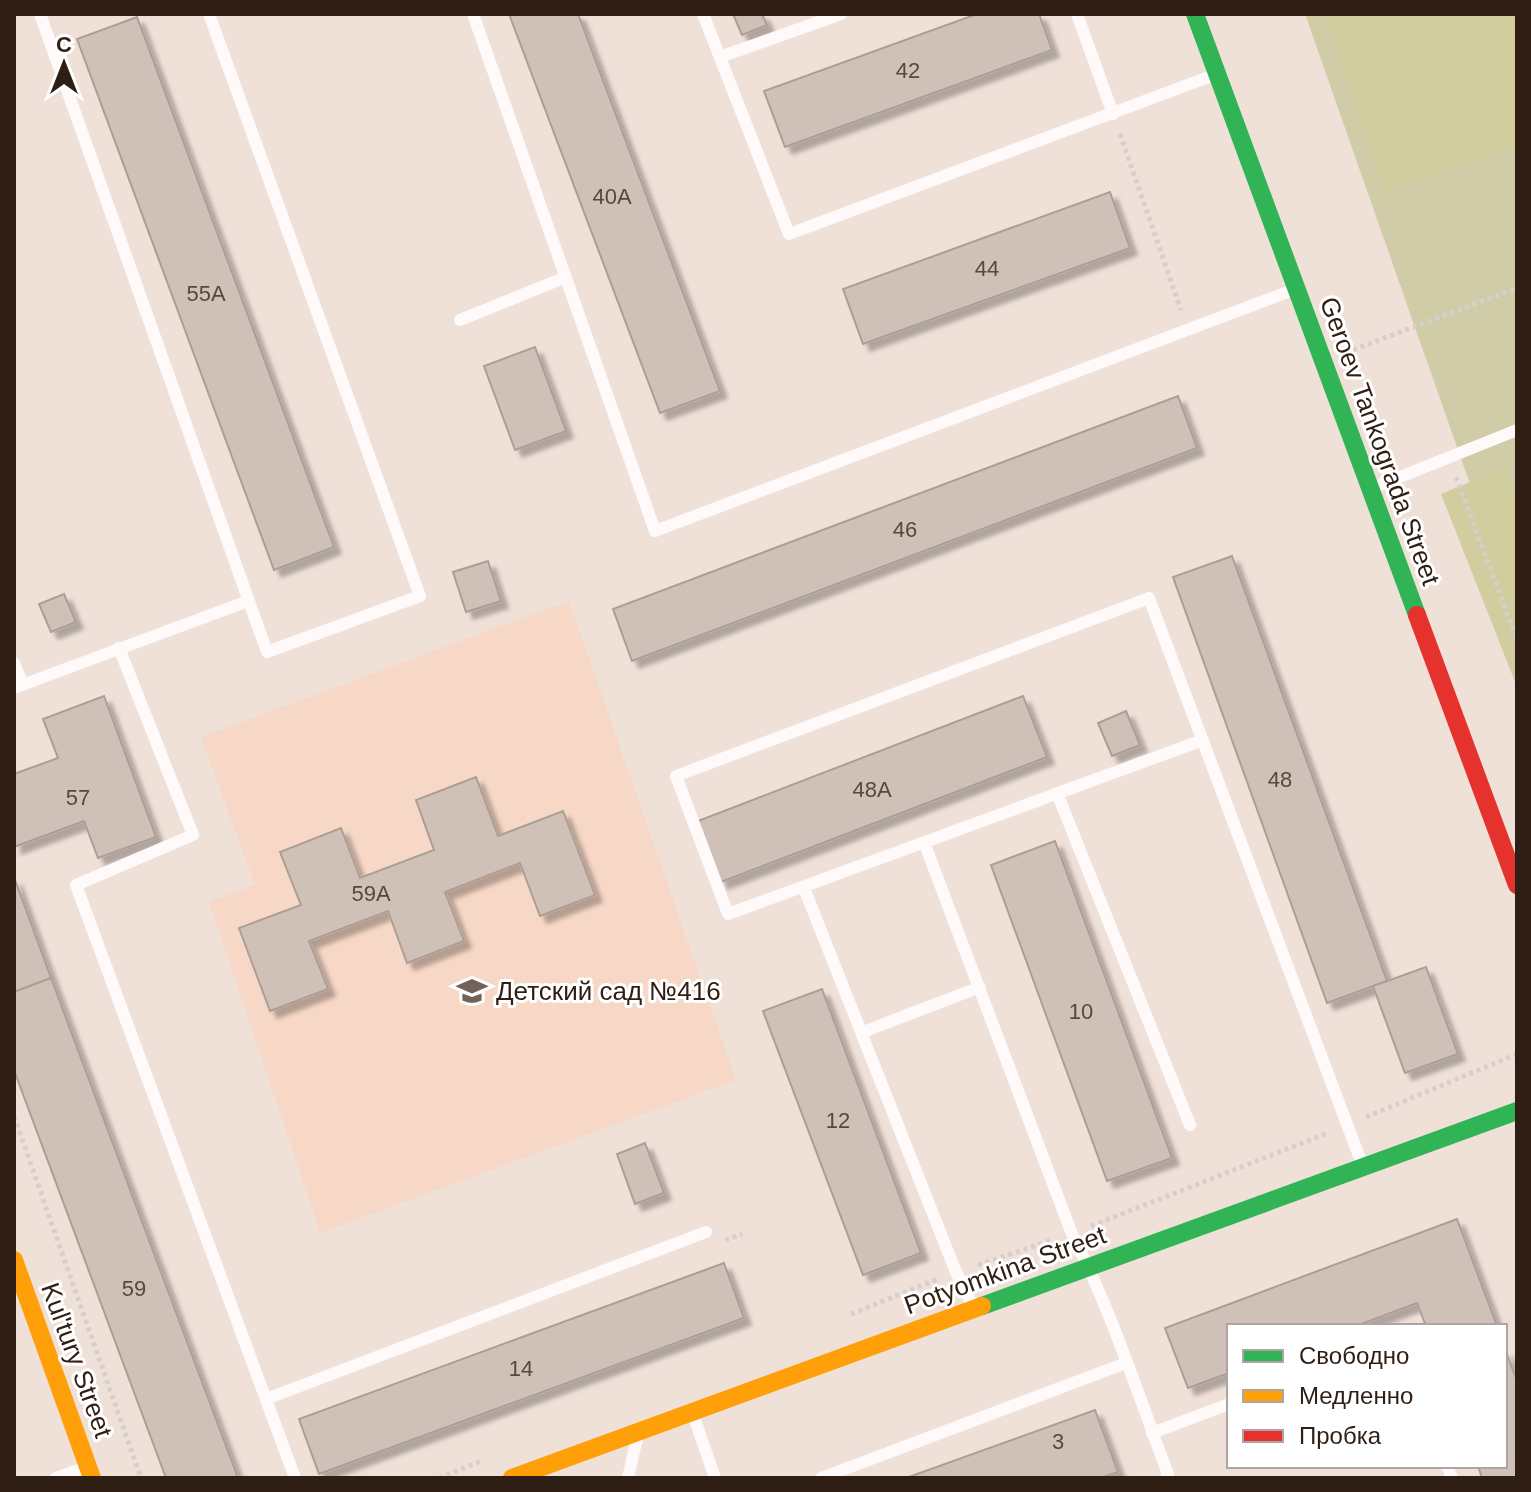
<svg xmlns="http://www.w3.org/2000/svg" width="1531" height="1492" viewBox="0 0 1531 1492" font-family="Arial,sans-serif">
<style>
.built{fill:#f7d7c5}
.green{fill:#d0cca8}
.forest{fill:#d1cd9e}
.building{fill:#d0c1b8;stroke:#ad9e95;stroke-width:2;filter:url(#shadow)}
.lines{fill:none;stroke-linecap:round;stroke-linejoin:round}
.path{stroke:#d5d0cd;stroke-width:5;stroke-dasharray:4 4;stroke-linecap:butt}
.lane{stroke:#fdfaf9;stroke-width:12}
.fast{stroke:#30b455;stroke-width:18}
.slow{stroke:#ff9f0a;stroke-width:18}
.jam{stroke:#e5322d;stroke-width:18}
.labels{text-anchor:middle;stroke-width:6;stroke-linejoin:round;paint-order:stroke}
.number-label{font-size:22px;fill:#57473c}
.street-label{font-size:26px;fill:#2f1e13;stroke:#fff}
.poi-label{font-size:26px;fill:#2f1e13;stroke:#fff;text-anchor:start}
</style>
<defs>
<filter id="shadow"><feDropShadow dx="7" dy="7" stdDeviation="2" flood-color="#0004"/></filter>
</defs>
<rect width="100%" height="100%" fill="#f0e1d8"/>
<!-- built -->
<polygon class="built" points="569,601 736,1080 320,1233 209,902 255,885 201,737"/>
<!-- green -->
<polygon class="green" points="1305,14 1517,14 1517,618"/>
<!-- forest -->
<g class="forest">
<polygon points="1327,14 1517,14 1517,147 1384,193"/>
<polygon points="1506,467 1517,497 1517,687 1441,494"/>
</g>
<!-- building -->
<g class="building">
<polygon points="509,14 578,14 720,391 660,413"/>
<polygon points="733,14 762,14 767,25 742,35"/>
<polygon points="977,14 1039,14 1052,50 785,147 764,91"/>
<polygon points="137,17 334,547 274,570 77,39"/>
<polygon points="1110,192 1130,248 863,344 843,289"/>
<polygon points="535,347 566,431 515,450 484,366"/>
<polygon points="1178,396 1197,448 632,661 613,609"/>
<polygon points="1232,556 1387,981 1327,1003 1173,577"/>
<polygon points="488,561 501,601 466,612 453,572"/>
<polygon points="64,594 76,622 51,632 39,604"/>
<polygon points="104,696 156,837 98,858 84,821 14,847 14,774 58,758 43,719"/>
<polygon points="1023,696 1047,757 721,882 698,821"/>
<polygon points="1126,711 1140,745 1112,756 1098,723"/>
<polygon points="476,777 498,836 563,811 595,895 540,916 520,863 445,892 464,941 407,963 388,911 309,941 328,989 270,1011 239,928 301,905 280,852 341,828 360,878 434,850 416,800"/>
<polygon points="1055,841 1172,1158 1107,1181 991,865"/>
<polygon points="14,877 51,978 14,992"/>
<polygon points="1426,967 1458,1054 1405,1073 1373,986"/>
<polygon points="51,978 238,1478 166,1478 14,1070 14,992"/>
<polygon points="822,989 921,1253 863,1275 763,1011"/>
<polygon points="645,1143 664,1193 635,1204 617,1154"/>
<polygon points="1457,1219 1497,1326 1426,1326 1417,1303 1356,1326 1229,1326 1229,1373 1188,1388 1165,1328"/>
<polygon points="724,1263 744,1318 319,1474 299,1419"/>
<polygon points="1505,1349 1517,1381 1517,1478 1482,1478 1478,1466 1505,1466"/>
<polygon points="1095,1410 1118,1472 1101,1478 906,1478"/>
</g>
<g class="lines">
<!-- path -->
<g class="path">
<polyline points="1120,134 1181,310"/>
<polyline points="1353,350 1517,288"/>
<polyline points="1456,477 1517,640"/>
<polyline points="14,1116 141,1478"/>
<polyline points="1366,1117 1517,1054"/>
<polyline points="1091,1226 1328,1133"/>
<polyline points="725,1240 742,1234"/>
<polyline points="978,1265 1052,1240"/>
<polyline points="851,1314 938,1279"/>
<polyline points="439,1478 481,1461"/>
</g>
<!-- lane -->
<g class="lane">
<polyline points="40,14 267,652 420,596 209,14"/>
<polyline points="473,14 655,531 1293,290"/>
<polyline points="703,14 789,234 1214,75"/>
<polyline points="1077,14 1113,114"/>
<polyline points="720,57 841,14"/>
<polyline points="460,320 566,277"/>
<polyline points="1375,487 1517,430"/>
<polyline points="119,648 193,835 76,885 295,1478"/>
<polyline points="14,663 23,685"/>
<polyline points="14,688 248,601"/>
<polyline points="1203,740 728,914 676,776 1149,598 1362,1164"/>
<polyline points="1057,793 1190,1125"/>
<path d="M 924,842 L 1072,1234 C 1111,1310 1138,1394 1168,1474 L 1166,1478"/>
<polyline points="804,888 956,1272 973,1306"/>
<polyline points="863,1032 980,987"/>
<polyline points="266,1399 706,1232"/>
<polyline points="694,1417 715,1478"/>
<polyline points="1152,1433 1229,1404"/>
<polyline points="1447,1466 1452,1478"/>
<polyline points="56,1478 87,1467"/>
<polyline points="628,1478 637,1438"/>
<polyline points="821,1478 1126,1363"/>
</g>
<!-- fast -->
<g class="fast">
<polyline points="1195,14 1417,615"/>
<polyline points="982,1306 1517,1111"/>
</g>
<!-- slow -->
<g class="slow">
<polyline points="14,1260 92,1478"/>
<polyline points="512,1478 982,1306"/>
</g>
<!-- jam -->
<polyline class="jam" points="1417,615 1517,885"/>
</g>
<!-- icons -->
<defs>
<g id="school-bare" transform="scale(2.4)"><path d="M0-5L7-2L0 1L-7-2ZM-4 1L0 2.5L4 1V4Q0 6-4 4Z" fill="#736258" stroke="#fff" stroke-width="2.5" paint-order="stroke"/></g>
</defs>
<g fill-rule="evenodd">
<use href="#school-bare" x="472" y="991"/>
</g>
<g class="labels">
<!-- number labels -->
<g class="number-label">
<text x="908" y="78">42</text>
<text x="612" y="204">40А</text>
<text x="987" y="276">44</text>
<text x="206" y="301">55А</text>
<text x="905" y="537">46</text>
<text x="1280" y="787">48</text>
<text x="872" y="797">48А</text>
<text x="78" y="805">57</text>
<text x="371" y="901">59А</text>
<text x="1081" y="1019">10</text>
<text x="838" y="1128">12</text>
<text x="134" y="1296">59</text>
<text x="521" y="1376">14</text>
<text x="1058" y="1449">3</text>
</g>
<!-- street labels -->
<g class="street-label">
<text transform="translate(1380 441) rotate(70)" y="9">Geroev Tankograda Street</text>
<text transform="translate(1005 1270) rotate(-20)" y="9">Potyomkina Street</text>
<text transform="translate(77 1360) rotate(70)" y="9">Kul'tury Street</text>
</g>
<!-- poi labels -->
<g class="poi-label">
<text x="496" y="1000">Детский сад №416</text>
</g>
</g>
<!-- border -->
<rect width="1531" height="1492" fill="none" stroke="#2f1e13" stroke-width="32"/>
<!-- legend -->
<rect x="1227" y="1324" width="280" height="144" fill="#ffffff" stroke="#aca5a1" stroke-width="2"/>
<rect x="1243" y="1350" width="40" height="12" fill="#30b455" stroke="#aca5a1" stroke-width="2"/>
<text x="1299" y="1364" font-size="24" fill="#2f1e13">Свободно</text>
<rect x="1243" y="1390" width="40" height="12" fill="#ff9f0a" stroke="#aca5a1" stroke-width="2"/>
<text x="1299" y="1404" font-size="24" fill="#2f1e13">Медленно</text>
<rect x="1243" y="1430" width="40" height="12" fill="#e5322d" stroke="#aca5a1" stroke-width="2"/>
<text x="1299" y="1444" font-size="24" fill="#2f1e13">Пробка</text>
<!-- north arrow -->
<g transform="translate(64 64)" stroke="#ffffff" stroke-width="6" paint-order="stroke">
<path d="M0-6L14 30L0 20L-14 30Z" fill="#2f1e13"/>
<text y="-12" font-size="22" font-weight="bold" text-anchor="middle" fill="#2f1e13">С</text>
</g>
</svg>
